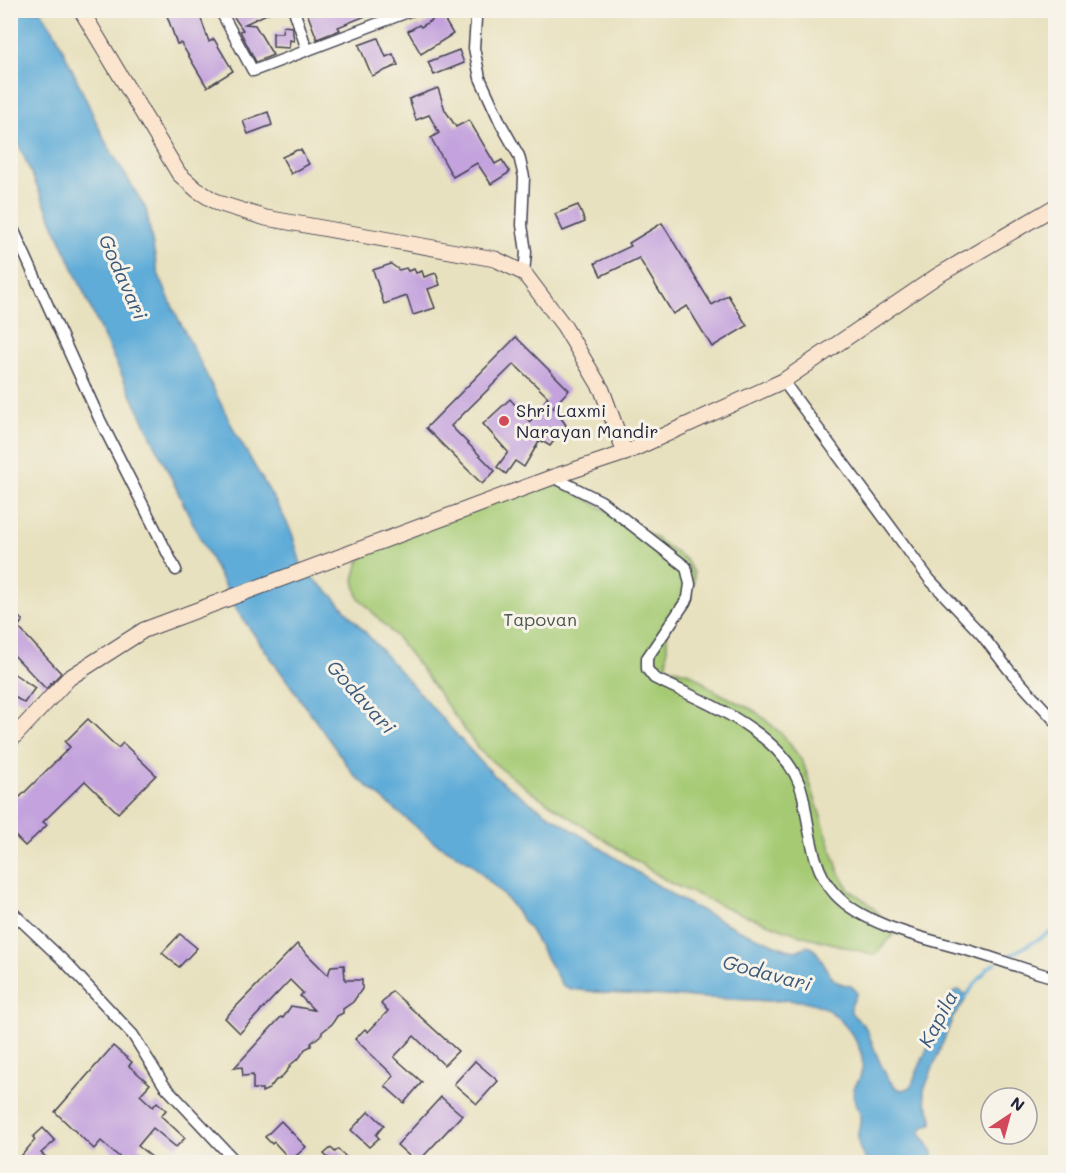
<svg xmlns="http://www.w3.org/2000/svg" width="1066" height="1173" viewBox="0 0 1066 1173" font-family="Mali,sans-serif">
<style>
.green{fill:#a5ca73;stroke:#647657;stroke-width:1.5}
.water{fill:#5facd8;stroke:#40678a;stroke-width:1.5}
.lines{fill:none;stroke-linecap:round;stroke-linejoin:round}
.stream{stroke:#5facd8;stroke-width:3}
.building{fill:#c3a2dd}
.street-casing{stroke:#403f4f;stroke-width:13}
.secondary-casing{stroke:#403f4f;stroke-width:17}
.street{stroke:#fff;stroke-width:10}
.secondary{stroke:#fbe5cf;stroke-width:15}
.poi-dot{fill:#d1495b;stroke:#f7f3e8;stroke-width:2}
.labels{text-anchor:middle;stroke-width:6;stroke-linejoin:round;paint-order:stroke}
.poi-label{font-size:18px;fill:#22223b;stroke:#f7f3e8;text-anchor:start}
.park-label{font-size:18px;fill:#49544c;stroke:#f7f3e8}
.water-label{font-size:20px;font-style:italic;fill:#3a597a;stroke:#f7f3e8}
</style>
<rect width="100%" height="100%" fill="#f7f3e8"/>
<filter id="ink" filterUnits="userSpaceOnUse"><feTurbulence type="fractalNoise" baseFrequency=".0167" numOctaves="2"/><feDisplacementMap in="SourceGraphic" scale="12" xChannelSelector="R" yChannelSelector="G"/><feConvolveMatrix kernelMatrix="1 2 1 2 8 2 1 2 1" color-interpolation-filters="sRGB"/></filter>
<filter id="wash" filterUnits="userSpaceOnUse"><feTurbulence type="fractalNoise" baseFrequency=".008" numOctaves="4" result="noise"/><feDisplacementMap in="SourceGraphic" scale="24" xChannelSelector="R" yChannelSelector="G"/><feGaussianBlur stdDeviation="1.35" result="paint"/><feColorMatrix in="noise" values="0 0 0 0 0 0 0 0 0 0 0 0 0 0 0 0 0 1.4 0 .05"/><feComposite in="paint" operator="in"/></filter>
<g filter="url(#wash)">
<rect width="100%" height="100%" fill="#e8e1bf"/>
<!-- green -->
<polygon class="green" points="545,482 571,489 598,506 654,537 686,560 694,574 694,585 667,623 667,667 690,673 717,692 755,711 784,736 803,762 838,869 849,890 866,901 897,931 875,955 797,934 736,912 670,883 530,791 499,767 479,750 419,666 398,639 358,597 354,580 359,561 374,548"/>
<!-- water -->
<path class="water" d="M 10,11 L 41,11 L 56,34 L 105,141 L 146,209 L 158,273 L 174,310 L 236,434 L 282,513 L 292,533 L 302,568 L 332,595 L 480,761 L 497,778 L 531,803 L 677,898 L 737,929 L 786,949 L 796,951 L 807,946 C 823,950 823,973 837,982 C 846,987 852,982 857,993 L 851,1006 L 851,1012 C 855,1019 863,1022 867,1030 C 873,1042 890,1106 911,1086 L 949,998 L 955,991 L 959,990 L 966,995 L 965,1001 L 953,1017 L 924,1090 C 922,1104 934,1111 932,1124 C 925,1125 922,1127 920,1133 L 933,1152 L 934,1162 L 867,1162 C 861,1153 857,1145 858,1133 C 859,1127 861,1121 860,1115 C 859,1106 851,1098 854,1089 C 855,1084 859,1081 860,1077 C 869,1056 853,1033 839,1019 C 820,1000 798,999 772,1001 L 605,993 L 571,989 L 562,985 L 530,930 L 508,900 L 471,863 L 434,842 L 355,776 L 238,612 L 203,544 L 103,336 L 11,127 Z"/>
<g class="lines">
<!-- stream -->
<g class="stream">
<polyline points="1005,958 1051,932 1056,931"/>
<polyline points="964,998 988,968 996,963"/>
</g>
</g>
<g id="blocks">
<!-- building -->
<g class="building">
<polygon points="165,10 198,10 209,42 214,39 233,71 207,87 181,43 177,44"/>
<polygon points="229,10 275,10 245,24 255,25 273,55 256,62 240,31 243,30"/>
<polygon points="306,10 378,10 378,11 338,27 340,30 317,39"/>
<polygon points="441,14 453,34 421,54 408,31 419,25 421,27"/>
<polygon points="283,26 292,27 294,41 290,40 289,48 273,47 273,33 282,33"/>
<polygon points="378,38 386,57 393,54 398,65 372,76 359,45"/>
<polygon points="459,50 464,63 434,75 428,62"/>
<polygon points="438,88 445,110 456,127 469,120 495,164 502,160 510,172 491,184 477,163 453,177 431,138 439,133 429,115 416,120 409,99"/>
<polygon points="268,112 272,125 248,134 243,121"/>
<polygon points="297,150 301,150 309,164 291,174 282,157"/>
<polygon points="578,205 585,222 563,231 555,214"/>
<polygon points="662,223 712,305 728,295 747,326 712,347 687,306 673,314 639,258 601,276 595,263 631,246 629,243"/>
<polygon points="391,264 399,270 406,268 408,271 414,269 416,273 422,271 424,277 436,273 440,285 428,289 435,308 413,315 407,296 384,304 373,270"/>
<polygon points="516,337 569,390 553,407 566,425 550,446 540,440 524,467 515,461 506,474 497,467 508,452 483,424 510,399 530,422 548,397 514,364 451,426 495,471 482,484 426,428"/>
<polygon points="10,612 23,620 18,627 61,673 46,689 10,651"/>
<polygon points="10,671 35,688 24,703 10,694"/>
<polygon points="88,719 118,748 123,743 156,775 118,813 85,781 43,822 47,825 25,846 10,831 10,787 20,797 70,747 65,742"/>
<polygon points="180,934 197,948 179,967 162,953"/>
<polygon points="297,944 328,975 331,966 344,965 345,980 362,980 362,989 353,1002 343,1009 343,1013 337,1016 332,1024 322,1032 322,1034 311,1043 311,1046 305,1049 300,1057 289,1066 290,1067 280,1079 276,1080 269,1089 262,1092 262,1089 253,1089 253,1075 243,1076 242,1067 234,1068 281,1017 283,1018 291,1006 314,1010 300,996 303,993 290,980 240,1033 225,1018"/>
<polygon points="392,991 458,1051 444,1065 414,1036 394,1057 422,1082 404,1103 385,1086 394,1076 355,1039 365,1029 368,1032 388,1011 381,1004"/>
<polygon points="113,1046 132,1062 129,1066 150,1084 140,1095 153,1107 157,1102 166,1110 161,1116 185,1138 176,1147 153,1128 138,1146 158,1162 125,1162 101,1141 94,1149 55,1112"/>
<polygon points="475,1061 498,1081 477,1104 454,1084"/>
<polygon points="441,1097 462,1115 418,1162 416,1162 397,1145"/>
<polygon points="369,1111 384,1125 376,1135 379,1138 369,1147 351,1130"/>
<polygon points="281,1121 306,1147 289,1162 283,1156 285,1154 274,1142 272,1144 265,1137"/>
<polygon points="43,1128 55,1141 41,1153 52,1162 16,1162 35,1140 33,1137"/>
<polygon points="331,1148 335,1152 338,1149 351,1162 332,1162 324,1154"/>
</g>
</g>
</g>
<g filter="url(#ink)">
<use href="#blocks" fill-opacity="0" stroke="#403f4f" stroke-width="1.5"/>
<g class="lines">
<!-- street casing -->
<g class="street-casing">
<g id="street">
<polyline points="220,10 253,71 413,10"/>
<polyline points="294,10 307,50"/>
<polyline points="474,10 476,19 474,48 480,78 501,124 519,156 524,177 522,225 526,252 524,273"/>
<polyline points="10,222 99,418 176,570"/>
<polyline points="783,381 930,580 981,634 1009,670 1056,722"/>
<path d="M 553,477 L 601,501 L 686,567 L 690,584 L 688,598 L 647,658 L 647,669 L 654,678 C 704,702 790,734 803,796 C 810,829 811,868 835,894 C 866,928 934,940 977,953 C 1003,961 1029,971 1056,978"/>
<polyline points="10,910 67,964 133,1035 164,1085 236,1162"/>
</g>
</g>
<!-- secondary casing -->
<g class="secondary-casing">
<g id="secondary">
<polyline points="81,10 179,174 197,190 218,203 266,218 495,259 524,273 564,326 602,390 625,453"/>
<polyline points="10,741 69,678 144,630 553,477 625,453 783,381 937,276 1056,206"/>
</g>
</g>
<!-- street -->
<use href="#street" class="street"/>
<!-- secondary -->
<use href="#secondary" class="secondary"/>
</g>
</g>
<!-- markers -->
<circle class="poi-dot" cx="504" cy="421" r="6"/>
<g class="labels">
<!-- poi labels -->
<g class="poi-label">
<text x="516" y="417">Shri Laxmi<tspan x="516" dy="21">Narayan Mandir</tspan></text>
</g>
<!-- park labels -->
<g class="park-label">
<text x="540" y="626">Tapovan</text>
</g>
<!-- water labels -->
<g class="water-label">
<text transform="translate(123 277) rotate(66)" y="7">Godavari</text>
<text transform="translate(361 697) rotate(48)" y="7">Godavari</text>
<text transform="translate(767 973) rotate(15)" y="7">Godavari</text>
<text transform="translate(938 1019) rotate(-62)" y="7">Kapila</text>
</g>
</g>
<!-- margin -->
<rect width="1066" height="1173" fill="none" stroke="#f7f3e8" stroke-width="36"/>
<!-- north arrow -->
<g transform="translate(1009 1116) rotate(36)"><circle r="28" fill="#f7f3e8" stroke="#a29fa3" stroke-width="1.5"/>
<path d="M0-4.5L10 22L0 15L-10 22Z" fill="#d1495b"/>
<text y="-9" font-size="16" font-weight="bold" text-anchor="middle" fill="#22223b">N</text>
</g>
</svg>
